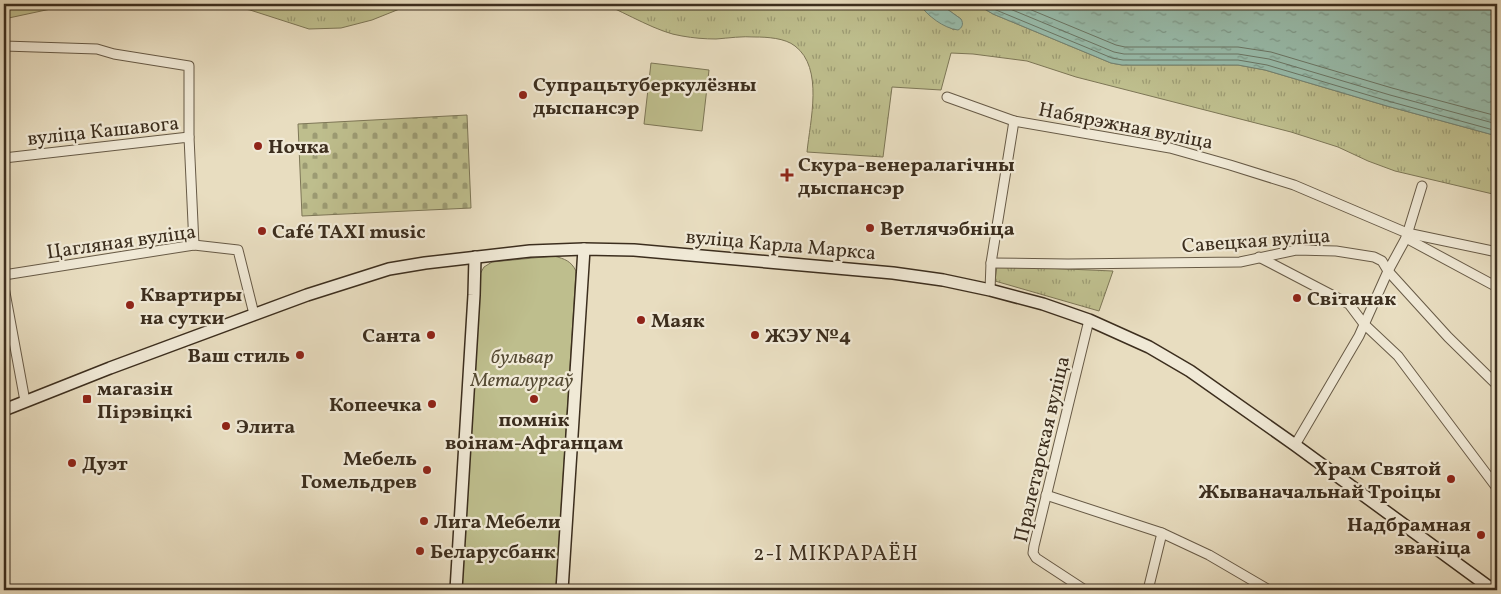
<svg xmlns="http://www.w3.org/2000/svg" width="1501" height="594" viewBox="0 0 1501 594" font-family="Vollkorn,serif">
<style>
.grass{fill:url(#grass-tufts);stroke:#7d7656}
.cemetery{fill:url(#cemetery-stones);stroke:#7d7656}
.park{fill:#bebe8d;stroke:#7d7656}
.water{fill:url(#water-ripples);stroke:#738474}
.lines{fill:none;stroke-linecap:round;stroke-linejoin:round}
.shore{stroke:#6a7666;stroke-width:1}
.minor-casing{stroke:#675a46;stroke-width:11}
.secondary-casing{stroke:#3c2e1e;stroke-width:14}
.minor{stroke:#f0e9d6;stroke-width:9}
.secondary{stroke:#f0e9d6;stroke-width:11}
.poi-dot{fill:#8f2418;stroke:#f0e9d6;stroke-width:2}
.labels{text-anchor:middle;stroke-width:4.5;stroke-linejoin:round;paint-order:stroke}
.poi-label{font-size:20px;font-weight:bold;fill:#3c2e1e;stroke:#f0e9d6;text-anchor:start}
.street-label{font-size:20px;fill:#3c2e1e;stroke:#f0e9d6}
.park-label{font-size:20px;font-style:italic;fill:#564b34;stroke:#f0e9d6}
.neighbourhood-label{font-size:21px;letter-spacing:1px;fill:#3c2e1e;stroke:#f0e9d6}
</style>
<defs>
<pattern id="grass-tufts" width="24" height="20" patternUnits="userSpaceOnUse" patternTransform="scale(1.25)"><rect width="24" height="20" fill="#bebe8d"/><path d="M3 7l-1-3M5 7V3M7 7l1-3M15 17l-1-3M17 17v-4M19 17l1-3" fill="none" stroke="#9c9b73"/></pattern>
<pattern id="cemetery-stones" width="16" height="16" patternUnits="userSpaceOnUse" patternTransform="scale(1.25)"><rect width="16" height="16" fill="#bebe8d"/><path d="M2 7V4a2 2 0 0 1 4 0v3zM10 15v-3a2 2 0 0 1 4 0v3z" fill="#9c9b73"/></pattern>
<pattern id="water-ripples" width="26" height="14" patternUnits="userSpaceOnUse" patternTransform="scale(1.25)"><rect width="26" height="14" fill="#98bdad"/><path d="M2 4q2-2 4 0t4 0M15 11q2-2 4 0t4 0" fill="none" stroke="#7d9a8c"/></pattern>
</defs>
<rect width="100%" height="100%" fill="#e8ddc0"/>
<filter id="stains"><feTurbulence type="fractalNoise" baseFrequency=".004" numOctaves="4"/><feColorMatrix values="0 0 0 0 .2 0 0 0 0 .09 0 0 0 0 .02 0 0 0 .5 -.17"/></filter>
<radialGradient id="worn" r=".72"><stop offset=".6" stop-color="#630" stop-opacity="0"/><stop offset="1" stop-color="#630" stop-opacity=".3"/></radialGradient>
<!-- grass -->
<g class="grass">
<polygon points="4,4 80,4 60,7 4,19"/>
<polygon points="115,4 412,4 372,20 341,28 309,29 250,10 223,5 191,5 161,8"/>
<path d="M 604,4 L 919,4 L 929,15 L 954,30 L 961,19 L 940,4 L 976,4 L 993,14 L 1111,63 L 1122,65 L 1238,65 L 1265,70 L 1387,106 L 1497,136 L 1497,195 L 1395,171 L 1368,161 L 1338,147 L 1291,132 L 1076,77 L 1027,61 L 973,54 L 951,53 L 941,90 L 892,87 L 883,157 L 807,152 C 810,121 824,68 795,46 C 785,38 767,37 755,37 C 742,36 729,38 716,39 C 705,39 693,38 682,36 C 659,33 626,13 604,4 Z"/>
<polygon points="997,266 1113,271 1099,311 995,281"/>
</g>
<!-- cemetery -->
<polygon class="cemetery" points="467,115 471,208 302,216 298,124"/>
<!-- park -->
<g class="park">
<polygon points="651,63 709,70 702,131 644,124"/>
<path d="M 554,256 C 565,259 571,261 576,271 L 556,590 L 460,590 L 480,274 L 484,267 L 492,262 Z"/>
</g>
<!-- water -->
<g class="water">
<path d="M 919,4 L 940,4 L 961,19 C 964,24 962,28 958,30 C 943,28 928,16 919,4 Z"/>
<polygon points="976,4 1497,4 1497,136 1387,106 1265,70 1238,65 1122,65 1111,63 993,14"/>
</g>
<g class="lines">
<!-- shore -->
<g class="shore">
<polyline points="984,4 996,10 1112,58 1123,60 1238,60 1267,65 1388,101 1497,131"/>
<polyline points="998,4 1114,52 1124,54 1238,54 1269,59 1390,95 1497,124"/>
<polyline points="1017,4 1116,45 1125,47 1238,47 1271,52 1392,88 1497,116"/>
</g>
<!-- minor casing -->
<g class="minor-casing">
<g id="minor">
<polyline points="4,46 97,49 114,54 189,66 189,137"/>
<polyline points="947,97 1014,121 1170,148 1230,165 1294,185 1407,233 1497,252"/>
<polyline points="4,158 189,137 194,245"/>
<polyline points="1406,238 1497,287"/>
<polyline points="1259,257 1349,304 1364,324 1398,356 1497,488"/>
<polyline points="991,263 1068,264 1240,262 1296,250 1336,251 1374,257 1382,261 1388,271 1448,337 1497,385"/>
<polyline points="4,275 194,245 238,250 254,314"/>
<polyline points="4,287 25,401"/>
<polyline points="990,290 991,263 1014,121"/>
<polyline points="1295,445 1359,336 1388,271 1406,238 1422,186"/>
<polyline points="1046,495 1162,533 1209,555 1269,590"/>
<polyline points="1085,590 1036,558 1033,553 1034,546 1089,320"/>
<polyline points="1148,590 1162,533"/>
</g>
</g>
<!-- secondary casing -->
<g class="secondary-casing">
<g id="secondary">
<polyline points="4,410 110,368 307,295 389,269 425,263 530,251 584,249 634,250 893,273 943,280 990,290 1043,304 1089,320 1149,347 1190,371 1295,445 1493,590"/>
<polyline points="456,590 474,295 475,257"/>
<polyline points="562,590 584,249"/>
</g>
</g>
<!-- minor -->
<use href="#minor" class="minor"/>
<!-- secondary -->
<use href="#secondary" class="secondary"/>
</g>
<!-- markers -->
<g class="poi-dot">
<circle cx="523" cy="95" r="5"/>
<circle cx="258" cy="146" r="5"/>
<path d="M784.5 167.5h5v5h5v5h-5v5h-5v-5h-5v-5h5z"/>
<circle cx="870" cy="228" r="5"/>
<circle cx="262" cy="231" r="5"/>
<circle cx="1297" cy="298" r="5"/>
<circle cx="130" cy="305" r="5"/>
<circle cx="641" cy="320" r="5"/>
<circle cx="431" cy="335" r="5"/>
<circle cx="755" cy="335" r="5"/>
<circle cx="300" cy="355" r="5"/>
<rect x="82" y="394" width="10" height="10" rx="2.5"/>
<circle cx="534" cy="399" r="5"/>
<circle cx="432" cy="404" r="5"/>
<circle cx="226" cy="426" r="5"/>
<circle cx="72" cy="463" r="5"/>
<circle cx="427" cy="470" r="5"/>
<circle cx="1451" cy="479" r="5"/>
<circle cx="424" cy="521" r="5"/>
<circle cx="1481" cy="535" r="5"/>
<circle cx="420" cy="551" r="5"/>
</g>
<g class="labels">
<!-- poi labels -->
<g class="poi-label">
<text x="533" y="91">Супрацьтуберкулёзны<tspan x="533" dy="23">дыспансэр</tspan></text>
<text x="268" y="153">Ночка</text>
<text x="798" y="171">Скура-венералагічны<tspan x="798" dy="23">дыспансэр</tspan></text>
<text x="880" y="235">Ветлячэбніца</text>
<text x="272" y="238">Café TAXI music</text>
<text x="140" y="301">Квартиры<tspan x="140" dy="23">на сутки</tspan></text>
<text x="1307" y="305">Світанак</text>
<text x="651" y="327">Маяк</text>
<text x="421" y="342" text-anchor="end">Санта</text>
<text x="765" y="342">ЖЭУ №4</text>
<text x="290" y="362" text-anchor="end">Ваш стиль</text>
<text x="97" y="395">магазін<tspan x="97" dy="23">Пірэвіцкі</tspan></text>
<text x="422" y="411" text-anchor="end">Копеечка</text>
<text x="534" y="426" text-anchor="middle">помнік<tspan x="534" dy="23">воінам-Афганцам</tspan></text>
<text x="236" y="433">Элита</text>
<text x="417" y="465" text-anchor="end">Мебель<tspan x="417" dy="23">Гомельдрев</tspan></text>
<text x="82" y="470">Дуэт</text>
<text x="1441" y="475" text-anchor="end">Храм Святой<tspan x="1441" dy="23">Жываначальнай Троіцы</tspan></text>
<text x="434" y="528">Лига Мебели</text>
<text x="1471" y="531" text-anchor="end">Надбрамная<tspan x="1471" dy="23">званіца</tspan></text>
<text x="430" y="558">Беларусбанк</text>
</g>
<!-- street labels -->
<g class="street-label">
<text transform="translate(1126 125) rotate(11)" y="7">Набярэжная вуліца</text>
<text transform="translate(103 130) rotate(-6)" y="7">вуліца Кашавога</text>
<text transform="translate(1256 240) rotate(-4)" y="7">Савецкая вуліца</text>
<text transform="translate(121 241) rotate(-8)" y="7">Цагляная вуліца</text>
<text transform="translate(781 244) rotate(5)" y="7">вуліца Карла Маркса</text>
<text transform="translate(1041 449) rotate(-77)" y="7">Пралетарская вуліца</text>
</g>
<!-- park labels -->
<g class="park-label">
<text x="522" y="363">бульвар<tspan x="522" dy="23">Металургаў</tspan></text>
</g>
<!-- neighbourhood labels -->
<g class="neighbourhood-label">
<text x="836" y="560">2-І МІКРАРАЁН</text>
</g>
</g>
<!-- margin -->
<rect width="1501" height="594" fill="none" stroke="#e8ddc0" stroke-width="20"/>
<rect x="5" y="5" width="1491" height="584" fill="none" stroke="#3c2e1e" stroke-width="2.5"/>
<rect x="10" y="10" width="1481" height="574" fill="none" stroke="#3c2e1e"/>
<rect width="100%" height="100%" filter="url(#stains)"/>
<rect width="100%" height="100%" fill="url(#worn)"/>
</svg>
